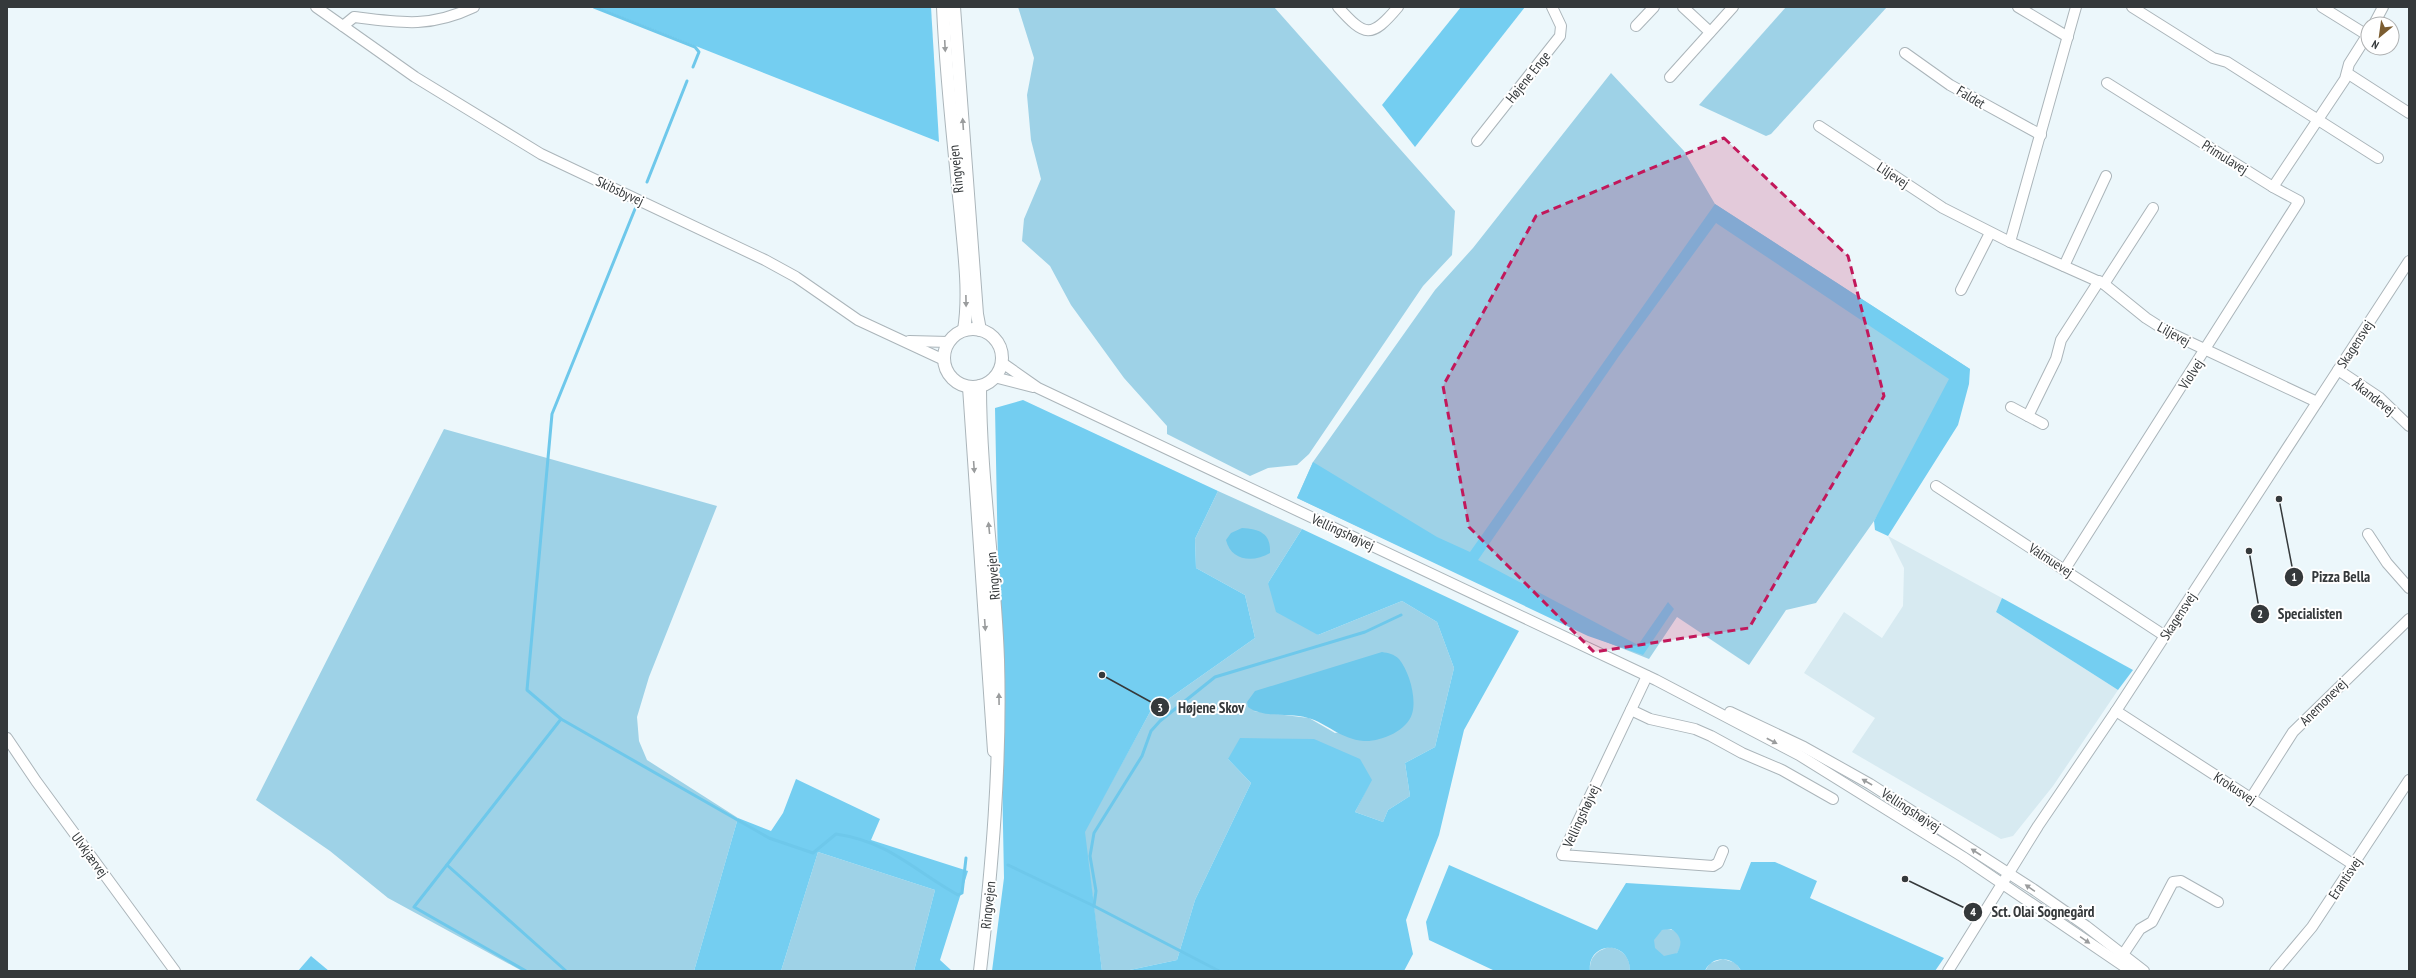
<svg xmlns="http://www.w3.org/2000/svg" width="2416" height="978" viewBox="0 0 2416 978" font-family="'PT Sans Narrow',sans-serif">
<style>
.built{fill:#d7eaf1}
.green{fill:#9ed2e7;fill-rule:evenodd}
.forest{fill:#74cef1;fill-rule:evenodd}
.water{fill:#6ec8eb}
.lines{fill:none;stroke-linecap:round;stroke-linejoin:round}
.stream{stroke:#6ec8eb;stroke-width:3}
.minor-casing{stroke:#abb5ba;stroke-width:12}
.major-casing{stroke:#abb5ba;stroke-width:14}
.minor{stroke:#fff;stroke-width:10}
.major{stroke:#fff;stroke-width:12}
.oneway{fill:#9a9c9d}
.marked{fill:#c2185b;fill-opacity:0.2;stroke:#c2185b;stroke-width:3;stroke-dasharray:8 5;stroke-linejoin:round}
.labels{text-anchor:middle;stroke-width:4;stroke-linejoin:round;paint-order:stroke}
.street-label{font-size:14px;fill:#35393b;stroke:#fff}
.leader{fill:none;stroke:#35393b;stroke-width:1.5}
.callout-dot{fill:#35393b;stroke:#fff;stroke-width:1.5}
.mark-label{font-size:12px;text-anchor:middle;font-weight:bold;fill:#fff}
.callout-label{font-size:15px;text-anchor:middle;font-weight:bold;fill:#35393b;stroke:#fff;stroke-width:4;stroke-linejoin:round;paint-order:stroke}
</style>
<rect width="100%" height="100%" fill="#ecf7fb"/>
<!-- built -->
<polygon class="built" points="1888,536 2002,598 1996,612 2118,690 2053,786 2013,836 2001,839 1852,752 1875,718 1804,673 1844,612 1882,638 1903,606 1904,568"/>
<!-- green -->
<g class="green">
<polygon points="1018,7 1274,7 1455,211 1452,255 1423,286 1309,454 1297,465 1268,468 1250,476 1167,434 1167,426 1124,378 1071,305 1050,266 1022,241 1024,219 1041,179 1031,140 1027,95 1034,58"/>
<polygon points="1786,7 1887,7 1771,134 1766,136 1699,105"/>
<polygon points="1611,73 1684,151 1715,204 1970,369 1874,521 1816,603 1786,610 1749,665 1677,617 1649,659 1601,640 1297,498 1313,462 1435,290 1473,248"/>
<polygon points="444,429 717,506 649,677 637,717 639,741 647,760 738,818 694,971 522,971 388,898 330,851 256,800"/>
<path d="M 1218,491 L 1302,529 L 1268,583 L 1318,635 L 1402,601 L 1437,622 L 1454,668 L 1435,747 L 1405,763 L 1410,796 L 1388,810 L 1383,822 L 1355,812 L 1371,780 L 1228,759 L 1251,783 L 1195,900 L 1177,960 L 1125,971 L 1102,971 L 1084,832 L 1150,712 L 1255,638 L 1245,595 L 1196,568 L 1195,539 ZM 1253,711 L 1410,718 L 1335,733 L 1309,718 Z"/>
<polygon points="818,852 935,890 914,971 781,971"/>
<circle cx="1667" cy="943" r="14"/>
<path d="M 1610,947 C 1623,950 1630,957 1630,971 L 1590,971 C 1589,957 1597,950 1610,947 Z"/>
<polygon points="1723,959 1736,963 1741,971 1705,971 1710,963"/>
</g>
<!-- forest -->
<g class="forest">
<polygon points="597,7 931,7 939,142"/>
<polygon points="1461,7 1525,7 1415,147 1382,105"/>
<polygon points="1715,204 1970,369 1969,384 1958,425 1888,536 1875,530 1874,521 1949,379 1716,223 1619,356 1478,560 1638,645 1668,602 1674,609 1643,655 1588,636 1297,498 1313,462 1437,537 1470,552"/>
<polygon points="1023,400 1218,491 1195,539 1196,568 1245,595 1255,638 1150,712 1085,832 1102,971 992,971 1004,878 995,408"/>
<polygon points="1302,529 1519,631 1464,730 1439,835 1406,920 1413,954 1404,971 1125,971 1177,960 1195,900 1251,783 1228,759 1240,738 1314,739 1360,759 1372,780 1355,812 1383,822 1388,810 1410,796 1405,763 1435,747 1454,668 1437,622 1402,601 1318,635 1276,612 1268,583"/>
<polygon points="2002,598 2133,670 2118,690 1996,612"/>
<polygon points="796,779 880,819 871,840 968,871 940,960 952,971 914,971 935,890 818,852 781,971 694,971 738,818 771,831 783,813"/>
<path d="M 1751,862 L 1775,862 L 1817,881 L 1810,898 L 1944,958 L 1935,971 L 1741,971 C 1734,956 1712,955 1705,971 L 1630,971 C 1630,939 1587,941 1590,971 L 1495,971 L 1429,940 L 1426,922 L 1449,865 L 1597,930 L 1626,883 L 1740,890 ZM 1671,929 C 1681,935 1683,943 1677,953 L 1664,956 L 1655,948 L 1654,940 L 1662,930 Z"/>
<polygon points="311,956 329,971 298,971"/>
</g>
<!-- water -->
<g class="water">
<path d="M 1242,528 C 1259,529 1271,533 1270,553 C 1253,563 1231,561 1226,540 L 1231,533 Z"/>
<path d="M 1382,652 C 1388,653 1394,654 1399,659 C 1409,671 1417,698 1412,714 C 1407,731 1380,742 1364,741 C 1340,739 1327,723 1308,718 C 1289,712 1265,719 1248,707 L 1247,702 L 1255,691 Z"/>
</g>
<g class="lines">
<!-- stream -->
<g class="stream">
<polyline points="594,7 695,47 699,52 693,67"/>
<polyline points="647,182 687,81"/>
<path d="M 635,209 L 552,414 L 527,690 L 561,719 L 769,838 L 813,853 L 836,834 C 890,842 913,870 958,895 L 962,893 L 966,858"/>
<polyline points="447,865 566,971"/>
<polyline points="1008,865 1094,906 1219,971"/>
<polyline points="1094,906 1096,891 1090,856 1094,833 1142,756 1151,731 1160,721 1215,677 1365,632 1401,615"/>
<polyline points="526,971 414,907 561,719"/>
</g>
<!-- minor casing -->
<g class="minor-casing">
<g id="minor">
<polyline points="316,7 415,77 541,154 765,260 796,277 858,320 944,360"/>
<path d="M 1338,7 C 1365,37 1371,39 1398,7"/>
<polyline points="1683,7 1710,32"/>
<polyline points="2018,7 2068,37"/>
<polyline points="2132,7 2213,58 2227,62 2378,158"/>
<polyline points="2322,7 2367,35"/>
<polyline points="2374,24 2383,7"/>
<path d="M 343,26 L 354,17 C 401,23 430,28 474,7"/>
<polyline points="1636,26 1654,7"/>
<polyline points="1905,53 1950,85 2041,135"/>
<polyline points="2347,73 2409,113"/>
<polyline points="1670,77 1733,7"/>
<polyline points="2107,83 2273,187 2345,79 2349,64 2368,34"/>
<polyline points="1819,126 1943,208 2010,242 2104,284 2146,318 2168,332 2317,402"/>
<polyline points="1477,141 1560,36 1561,26 1552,7"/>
<polyline points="2010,242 2076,7"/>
<polyline points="2064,266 2106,176"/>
<polyline points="2104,284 2153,208"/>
<polyline points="1961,290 1990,233"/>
<polyline points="909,341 949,342"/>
<polyline points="1001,362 1038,388 1656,680 1799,755 1963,857 2131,971"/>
<polyline points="2338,370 2380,398 2409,426"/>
<polyline points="994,377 1033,387"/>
<polyline points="2011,407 2043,424"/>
<polyline points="2028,416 2056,359 2061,340 2099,281"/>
<polyline points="1936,486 2165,636"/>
<polyline points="2368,534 2387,563 2409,588"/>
<polyline points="2065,569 2299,201 2273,187"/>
<polyline points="1647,676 1562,855 1713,866 1718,863 1723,851"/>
<polyline points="1631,710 1650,719 1695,729 1711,736 1742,753 1782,770 1833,799"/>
<polyline points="2116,711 2354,865"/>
<polyline points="1730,712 1804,747 1870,784 2033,889 2086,926 2144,971"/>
<polyline points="7,738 36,781 175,971"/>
<polyline points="2251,798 2293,732 2409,619"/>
<polyline points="2120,959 2140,929 2152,922 2173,882 2181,881 2218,902"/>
<polyline points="1948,971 2038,826 2116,711 2409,261"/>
<polyline points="2275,971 2312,927 2409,780"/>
</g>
</g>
<!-- major casing -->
<g class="major-casing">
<g id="major">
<path d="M 943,7 C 946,77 954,146 961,216 C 964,253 970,293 964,330"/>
<polyline points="954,7 977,314 980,330"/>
<circle cx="973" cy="358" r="29"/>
<path d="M 980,386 C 980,478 995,569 998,660 C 1001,764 992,868 980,971"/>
<polyline points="969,387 994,751"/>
</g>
</g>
<!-- minor -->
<use href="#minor" class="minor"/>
<!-- major -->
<use href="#major" class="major"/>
</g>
<!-- one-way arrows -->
<defs><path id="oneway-solid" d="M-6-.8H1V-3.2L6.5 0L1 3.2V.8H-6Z"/></defs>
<g class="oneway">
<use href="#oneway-solid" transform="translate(945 46) rotate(87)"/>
<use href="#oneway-solid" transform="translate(963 124) rotate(-94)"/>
<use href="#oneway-solid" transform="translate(966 301) rotate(89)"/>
<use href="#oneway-solid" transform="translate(974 467) rotate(86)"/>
<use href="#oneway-solid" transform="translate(989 528) rotate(-96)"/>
<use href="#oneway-solid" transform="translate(985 625) rotate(86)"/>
<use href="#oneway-solid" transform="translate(999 699) rotate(-91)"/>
<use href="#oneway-solid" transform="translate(1772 741) rotate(28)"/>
<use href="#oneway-solid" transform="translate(1867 782) rotate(-150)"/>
<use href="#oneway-solid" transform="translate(1976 852) rotate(-147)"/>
<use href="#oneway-solid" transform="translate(2030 888) rotate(-146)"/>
<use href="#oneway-solid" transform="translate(2085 940) rotate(34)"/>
</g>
<!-- marked area -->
<path class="marked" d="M 1724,138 L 1848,256 L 1884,396 L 1749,628 L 1594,652 L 1469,527 L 1443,386 L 1536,216 Z"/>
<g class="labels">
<!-- street labels -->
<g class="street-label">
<text transform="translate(1528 77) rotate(-51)" y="5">Højene Enge</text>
<text transform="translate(1971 97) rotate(31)" y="5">Faldet</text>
<text transform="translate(2225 157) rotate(32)" y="5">Primulavej</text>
<text transform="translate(956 169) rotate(-96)" y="5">Ringvejen</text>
<text transform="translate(1893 175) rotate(33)" y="5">Liljevej</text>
<text transform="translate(620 191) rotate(25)" y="5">Skibsbyvej</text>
<text transform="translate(2174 334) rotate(29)" y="5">Liljevej</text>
<text transform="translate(2355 344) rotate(-57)" y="5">Skagensvej</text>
<text transform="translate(2191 374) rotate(-57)" y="5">Violvej</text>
<text transform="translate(2374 397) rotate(38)" y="5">Åkandevej</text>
<text transform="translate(1343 532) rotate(25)" y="5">Vellingshøjvej</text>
<text transform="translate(2051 560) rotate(33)" y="5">Valmuevej</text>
<text transform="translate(993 576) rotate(-95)" y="5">Ringvejen</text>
<text transform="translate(2178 616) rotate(-57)" y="5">Skagensvej</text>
<text transform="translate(2323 702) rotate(-45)" y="5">Anemonevej</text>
<text transform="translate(2235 788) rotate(33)" y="5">Krokusvej</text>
<text transform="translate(1911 810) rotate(33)" y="5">Vellingshøjvej</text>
<text transform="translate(1581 816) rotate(-65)" y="5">Vellingshøjvej</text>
<text transform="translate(90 855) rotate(54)" y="5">Ulvkjærvej</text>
<text transform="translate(2345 878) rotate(-56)" y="5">Erantisvej</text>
<text transform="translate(988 905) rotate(-84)" y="5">Ringvejen</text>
</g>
</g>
<!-- callouts -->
<path class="leader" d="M2279 499L2294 577M2249 551L2260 614M1102 675L1160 707M1905 879L1973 912"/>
<g class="callout-dot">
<circle cx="2279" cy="499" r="4"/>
<circle cx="2249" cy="551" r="4"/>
<circle cx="1102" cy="675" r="4"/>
<circle cx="1905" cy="879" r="4"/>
<circle cx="2294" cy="577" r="10"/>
<circle cx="2260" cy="614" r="10"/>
<circle cx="1160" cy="707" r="10"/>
<circle cx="1973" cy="912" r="10"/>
</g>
<g class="mark-label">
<text x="2294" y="581">1</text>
<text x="2260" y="618">2</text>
<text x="1160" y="712">3</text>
<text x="1973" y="916">4</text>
</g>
<g class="callout-label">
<text x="2341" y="582">Pizza Bella</text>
<text x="2310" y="619">Specialisten</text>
<text x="1211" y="713">Højene Skov</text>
<text x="2043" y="917">Sct. Olai Sognegård</text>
</g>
<!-- border -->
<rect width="2416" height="978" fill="none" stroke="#35393b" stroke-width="16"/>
<!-- north arrow -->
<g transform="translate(2380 36) rotate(209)"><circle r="19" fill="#ffffff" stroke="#aeb0b1"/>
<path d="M0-3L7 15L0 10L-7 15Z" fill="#7b5d31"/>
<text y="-6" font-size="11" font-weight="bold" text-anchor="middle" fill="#35393b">N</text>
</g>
</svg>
